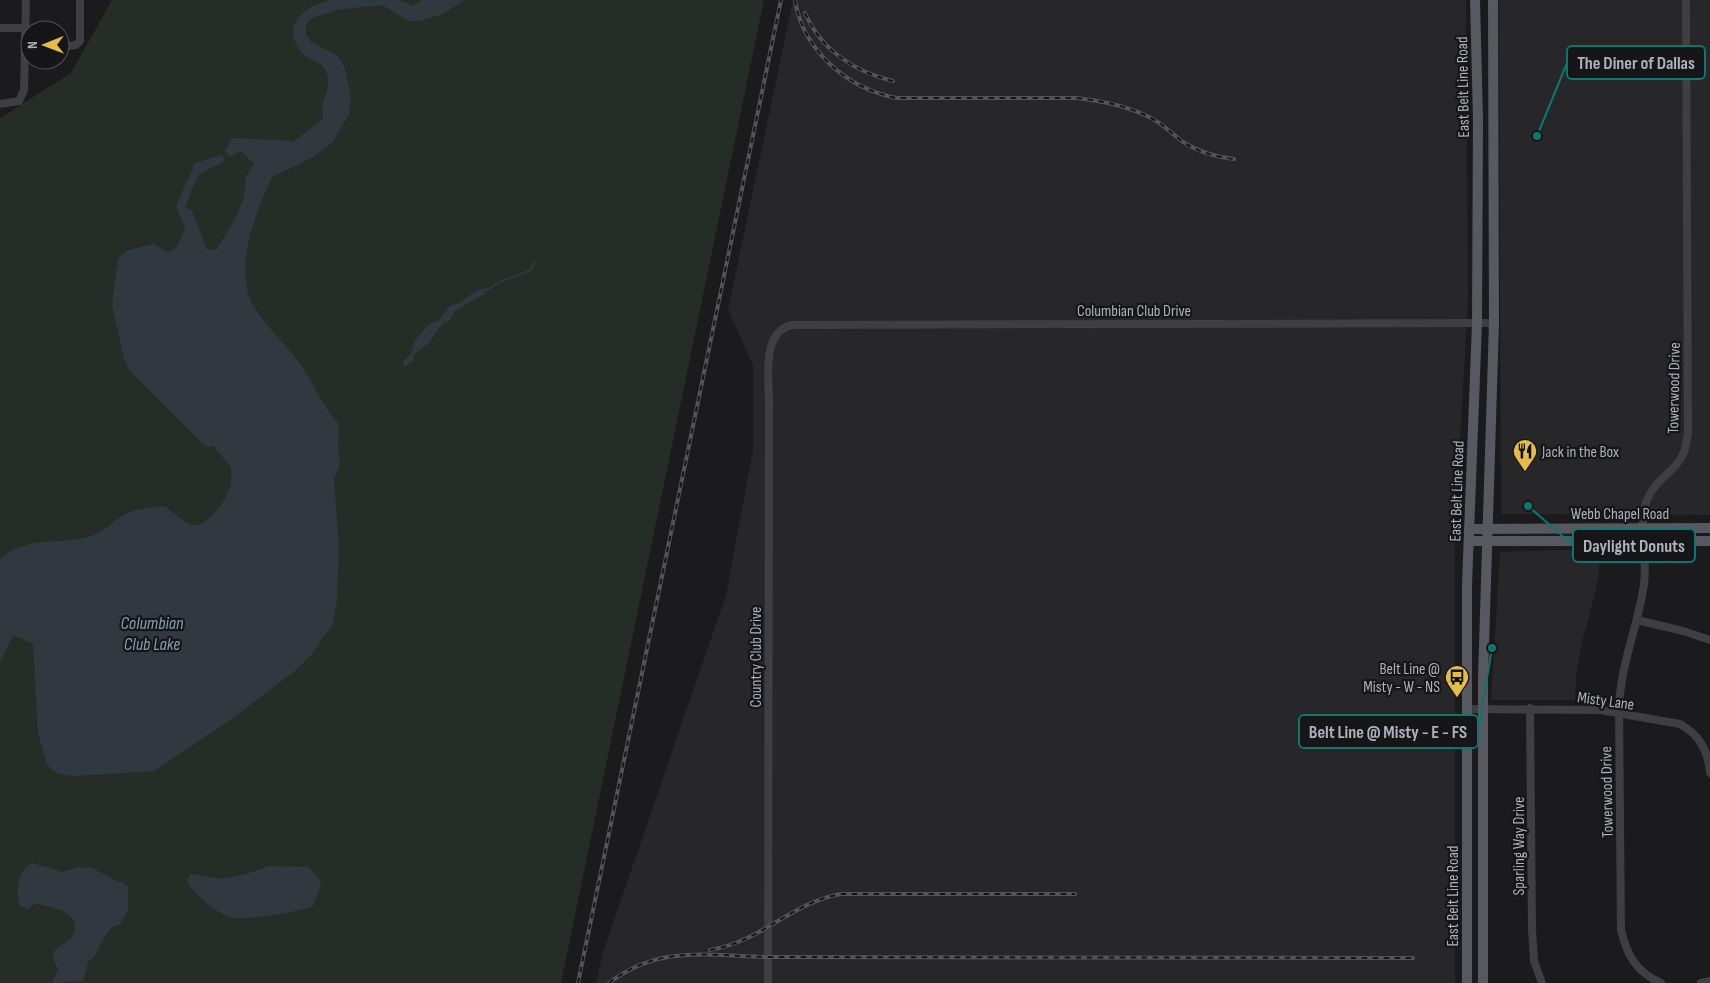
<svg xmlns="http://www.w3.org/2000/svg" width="1710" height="983" viewBox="0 0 1710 983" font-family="'Sofia Sans Condensed',sans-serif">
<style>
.built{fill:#27272a}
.green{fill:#252d26}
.water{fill:#313840}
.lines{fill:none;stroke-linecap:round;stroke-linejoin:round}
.stream{stroke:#313840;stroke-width:2}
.minor{stroke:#3e3e43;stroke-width:8}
.major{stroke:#585960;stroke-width:10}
.rail-casing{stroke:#53545a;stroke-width:4}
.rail{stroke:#161618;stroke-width:2;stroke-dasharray:5.5;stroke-linecap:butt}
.labels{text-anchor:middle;stroke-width:4.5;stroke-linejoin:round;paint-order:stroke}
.street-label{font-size:16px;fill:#aeb1bb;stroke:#161618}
.poi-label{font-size:16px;fill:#aeb1bb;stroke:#161618;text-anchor:start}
.water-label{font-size:18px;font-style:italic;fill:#899cb2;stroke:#161618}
.leader{fill:none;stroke:#0f766e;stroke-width:2}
.callout-dot{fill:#0f766e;stroke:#161618;stroke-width:2}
.callout{fill:#161618;stroke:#0f766e;stroke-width:2}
.callout-label{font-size:18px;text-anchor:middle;font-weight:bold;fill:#aeb1bb}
</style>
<rect width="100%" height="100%" fill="#1b1b1d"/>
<!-- built -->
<g class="built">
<polygon points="793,0 1466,0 1468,300 1455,532 1455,983 596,983 603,952 726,595 753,450 753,365 728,310"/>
<polygon points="1499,0 1710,0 1710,515 1501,514"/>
<polygon points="1600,549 1598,581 1581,647 1576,677 1575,700 1491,700 1500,552"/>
</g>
<!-- green -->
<polygon class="green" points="112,0 764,0 561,983 0,983 0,118 71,73"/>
<!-- water -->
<g class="water">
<path d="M 332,0 L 400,0 L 413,6 L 421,0 L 465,0 L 443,14 L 420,21 L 409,21 L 382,5 L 337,10 L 310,19 L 306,25 L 306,34 L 311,42 L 338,56 L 344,66 L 351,96 L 349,114 L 332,143 L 313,157 L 272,177 C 256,211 233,268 253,305 C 264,324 287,345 300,364 C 315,384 322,407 339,424 L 338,448 L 340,464 L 334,479 L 339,547 L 337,601 L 332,627 L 322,638 L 313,653 L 296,670 L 233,718 L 154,771 L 75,776 L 58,774 L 47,765 L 38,733 L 33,644 L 13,635 L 0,663 L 0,560 C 25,534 60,546 91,536 C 105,532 116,517 130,512 C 140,508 153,508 164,506 C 173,511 184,524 194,525 C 208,527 227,499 230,487 C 232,481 231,473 231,467 L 213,446 L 206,447 L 129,370 L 124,359 L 112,305 L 118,258 L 128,250 L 153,244 L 168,252 L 177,247 L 185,228 L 176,206 L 195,163 L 222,155 L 224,161 L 198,175 L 185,207 L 192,211 L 207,249 L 216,250 L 235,219 L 244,198 L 246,177 L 254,164 L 241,151 L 230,157 L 225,151 L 232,138 L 294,141 L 322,120 C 323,115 322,109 323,104 C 325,93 331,86 327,74 C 323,60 310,62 302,53 C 279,25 305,5 332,0 Z"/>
<polygon points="487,288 484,294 455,311 451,319 442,324 429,343 413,355 414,361 405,366 403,365 404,360 411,354 415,340 429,324 439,320 450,306 461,302 477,290"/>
<path d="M 32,863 L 62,872 L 78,867 L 92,868 L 117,881 L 123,882 L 128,887 L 128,911 L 120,924 L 112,927 L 103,939 L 94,957 L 88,962 L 83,981 L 52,983 L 58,969 L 53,959 L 54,951 C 64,942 77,939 75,923 C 67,908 50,907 35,903 L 28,909 L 20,906 C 15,892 18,870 32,863 Z"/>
<path d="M 270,866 L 308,867 L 319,878 L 321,885 L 313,906 C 295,913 253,919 234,918 C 222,918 189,891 187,880 L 190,874 L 222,879 L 243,875 Z"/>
</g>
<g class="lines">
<!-- stream -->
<polyline class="stream" points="487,290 502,281 531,270 534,262"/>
<!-- minor -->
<g class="minor">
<polyline points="0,28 26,28"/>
<polyline points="60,47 76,45 80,41 80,0"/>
<polyline points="0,104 19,101 24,90 26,0"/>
<polyline points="1637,620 1683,631 1710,640"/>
<polyline points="1530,708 1532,929 1534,961 1542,983"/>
<path d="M 1467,709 L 1600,710 L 1680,724 C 1700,735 1708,751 1710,773"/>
<path d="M 768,983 L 769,403 C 769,378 761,332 792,325 L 1494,323"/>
<path d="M 1661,983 C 1636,972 1627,955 1621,930 L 1619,707 C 1621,662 1638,627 1644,584 C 1648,557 1637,526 1647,500 C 1654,480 1677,471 1684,452 C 1686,446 1687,439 1688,433 L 1686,0"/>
<polyline points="1701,983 1710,981"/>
</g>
<!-- major -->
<g class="major">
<polyline points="1469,529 1710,528"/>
<polyline points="1469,541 1710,541"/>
<polyline points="1467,983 1467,585 1477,323 1478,119 1475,0"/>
<polyline points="1483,983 1483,678 1494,323 1493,0"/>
</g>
<!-- rail casing -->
<g class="rail-casing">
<g id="rail">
<path d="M 795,0 C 803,51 848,89 897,98 L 1077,98 C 1103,101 1128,106 1151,118 C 1163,124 1172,134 1183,142 C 1199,152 1215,157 1234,159"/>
<path d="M 805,13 C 821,50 855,72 893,81"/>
<path d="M 710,950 C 763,941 790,903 841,894 L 1075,894"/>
<polyline points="578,983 781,0"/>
<path d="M 609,983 C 660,944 709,956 768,957 L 1413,958"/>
</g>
</g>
<!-- rail -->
<use href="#rail" class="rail"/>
</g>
<!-- icons -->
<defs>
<g id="restaurant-pin" transform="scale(1.25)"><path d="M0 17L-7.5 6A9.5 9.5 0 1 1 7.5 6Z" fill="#e3bc4c" stroke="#161618"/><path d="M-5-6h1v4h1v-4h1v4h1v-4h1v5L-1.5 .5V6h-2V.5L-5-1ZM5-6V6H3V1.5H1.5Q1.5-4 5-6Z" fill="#111"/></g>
<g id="bus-pin" transform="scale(1.25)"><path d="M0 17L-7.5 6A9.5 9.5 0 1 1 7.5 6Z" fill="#e3bc4c" stroke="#161618"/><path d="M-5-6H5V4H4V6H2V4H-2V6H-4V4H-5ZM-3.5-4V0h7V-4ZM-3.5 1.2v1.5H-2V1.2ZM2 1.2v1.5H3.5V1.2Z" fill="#111"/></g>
</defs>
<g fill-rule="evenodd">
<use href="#restaurant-pin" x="1525" y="451"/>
<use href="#bus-pin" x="1457" y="677"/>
</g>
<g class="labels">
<!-- street labels -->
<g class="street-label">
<text transform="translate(1462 87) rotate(-91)" y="6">East Belt Line Road</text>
<text x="1134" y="316">Columbian Club Drive</text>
<text transform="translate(1673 388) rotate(-89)" y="6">Towerwood Drive</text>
<text transform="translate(1456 491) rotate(-88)" y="6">East Belt Line Road</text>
<text x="1620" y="519">Webb Chapel Road</text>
<text transform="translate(755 657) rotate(-90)" y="6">Country Club Drive</text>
<text transform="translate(1606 700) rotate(8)" y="6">Misty Lane</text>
<text transform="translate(1606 792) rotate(-91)" y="6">Towerwood Drive</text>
<text transform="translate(1518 846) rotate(-90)" y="6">Sparling Way Drive</text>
<text transform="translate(1452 896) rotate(-90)" y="6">East Belt Line Road</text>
</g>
<!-- poi labels -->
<g class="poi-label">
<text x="1542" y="457">Jack in the Box</text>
<text x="1440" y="674" text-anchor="end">Belt Line @<tspan x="1440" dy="18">Misty - W - NS</tspan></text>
</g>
<!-- water labels -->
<g class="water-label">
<text x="152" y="629">Columbian<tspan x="152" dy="21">Club Lake</tspan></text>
</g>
</g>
<!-- callouts -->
<path class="leader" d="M1537 136L1567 63M1528 506L1573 545M1492 648L1478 732"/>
<g class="callout-dot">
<circle cx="1537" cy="136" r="5"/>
<circle cx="1528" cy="506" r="5"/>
<circle cx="1492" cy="648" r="5"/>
</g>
<g class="callout">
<rect x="1567" y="46" width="138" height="33" rx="5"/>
<rect x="1573" y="529" width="122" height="33" rx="5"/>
<rect x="1299" y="715" width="179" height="33" rx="5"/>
</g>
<g class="callout-label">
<text x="1636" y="69">The Diner of Dallas</text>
<text x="1634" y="552">Daylight Donuts</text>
<text x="1388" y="738">Belt Line @ Misty - E - FS</text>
</g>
<!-- north arrow -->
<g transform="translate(45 45) rotate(269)"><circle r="24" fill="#161618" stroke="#535459"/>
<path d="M0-4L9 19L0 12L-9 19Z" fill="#e3bc4c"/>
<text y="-8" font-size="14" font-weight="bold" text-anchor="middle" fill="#aeb1bb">N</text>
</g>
</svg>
